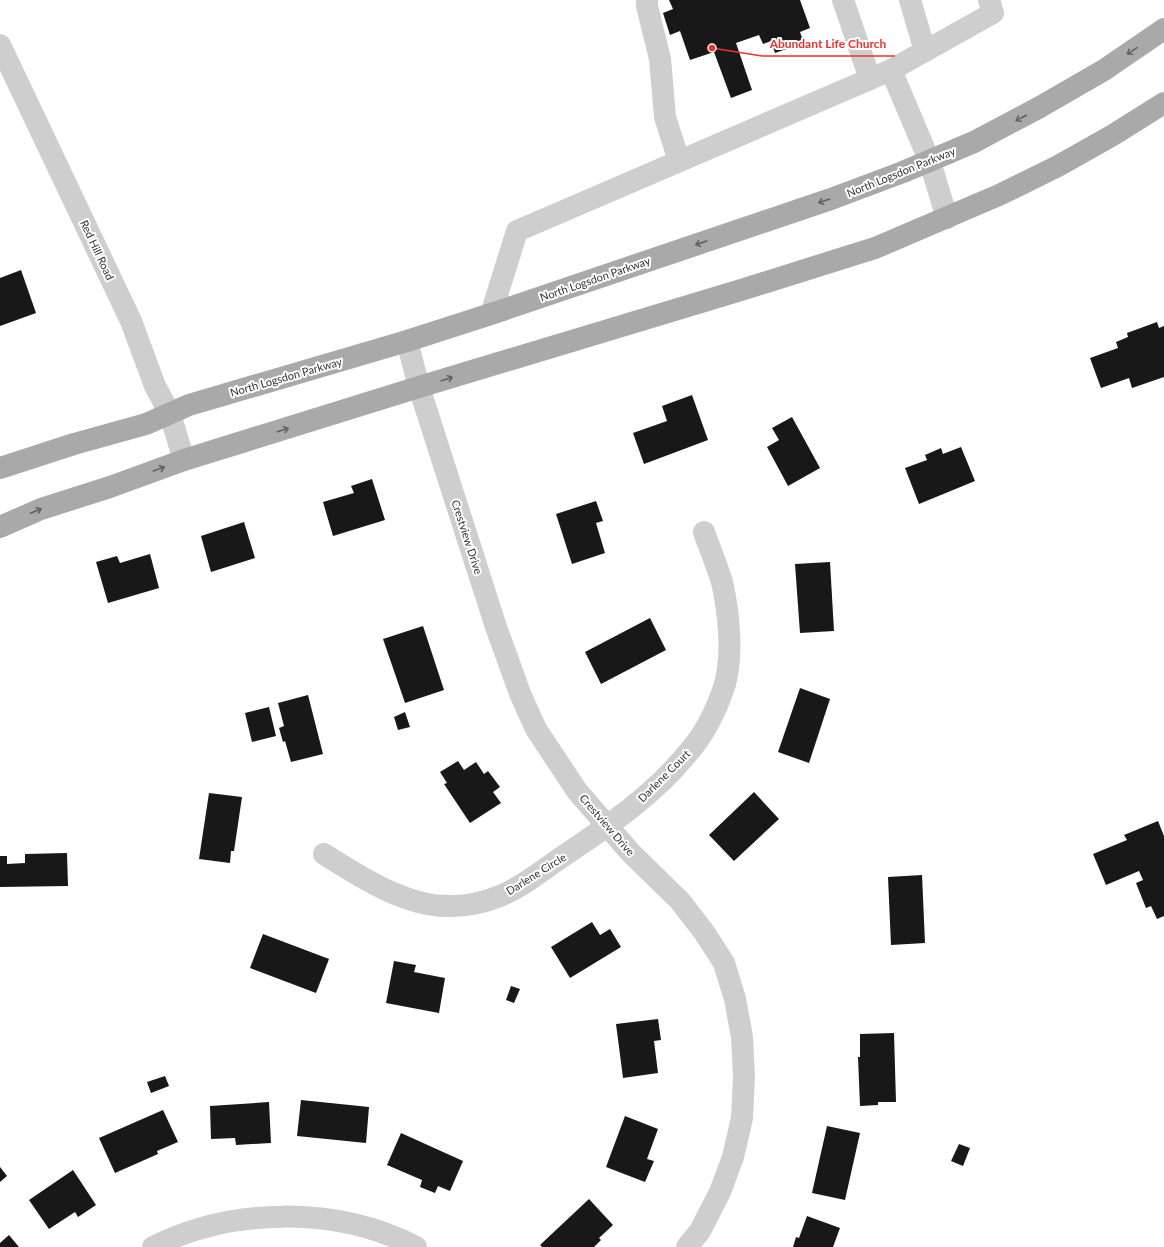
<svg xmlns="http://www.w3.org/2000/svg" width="1164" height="1247" viewBox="0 0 1164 1247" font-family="Lato,sans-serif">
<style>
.building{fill:#181818}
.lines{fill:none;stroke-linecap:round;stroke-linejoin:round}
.minor{stroke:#cecece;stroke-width:22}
.major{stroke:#a9a9a9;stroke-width:22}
.oneway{stroke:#616161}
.labels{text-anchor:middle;stroke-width:4;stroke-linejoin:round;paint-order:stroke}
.street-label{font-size:11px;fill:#313131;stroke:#fff}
.leader{fill:none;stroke:#ed312e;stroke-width:1.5}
.callout-dot{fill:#ed312e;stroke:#fff;stroke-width:1.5}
.callout-label{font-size:12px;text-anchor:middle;font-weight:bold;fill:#ed312e;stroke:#fff;stroke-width:4;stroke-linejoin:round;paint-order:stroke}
</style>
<rect width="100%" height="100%" fill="#fff"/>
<!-- building -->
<g class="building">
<polygon points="669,0 800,0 810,28 800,32 804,43 775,53 771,41 763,44 759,35 736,43 752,90 731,98 714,52 690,60 680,31 670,35 663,13 673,9"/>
<polygon points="21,270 36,313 0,326 0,278"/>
<polygon points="1157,322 1159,328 1164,326 1164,377 1132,388 1129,378 1101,388 1090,358 1118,348 1116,342 1128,337 1127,333"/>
<polygon points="692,395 708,440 644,464 633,433 667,421 662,406"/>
<polygon points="792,417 820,468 788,486 767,447 779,440 772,428"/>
<polygon points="961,447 975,481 919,504 905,468 927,460 925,455 941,448 943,454"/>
<polygon points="372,479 385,520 333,536 323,502 354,493 351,486"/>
<polygon points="596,501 603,521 596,523 605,553 572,564 556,514"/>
<polygon points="244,522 255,558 211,572 201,536"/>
<polygon points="150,554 159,588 108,603 96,562 117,556 120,563"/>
<polygon points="830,562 834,631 800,633 795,564"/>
<polygon points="650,618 666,650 601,684 585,652"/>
<polygon points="423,626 444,690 405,703 383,639"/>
<polygon points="800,688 830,699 809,763 778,752"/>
<polygon points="308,695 323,754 291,762 285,741 283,742 279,728 284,726 278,703"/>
<polygon points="269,707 276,736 252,742 245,713"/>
<polygon points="405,712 410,727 398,730 394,717"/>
<polygon points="458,761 464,770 476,762 484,774 488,771 500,787 493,792 501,803 470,823 444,784 447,783 440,772"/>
<polygon points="754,792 779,819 734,861 709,835"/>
<polygon points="209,793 242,797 234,851 231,851 230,863 199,859"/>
<polygon points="1158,821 1164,836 1164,916 1157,919 1151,906 1146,908 1136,883 1143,880 1139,871 1106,885 1093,854 1127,840 1124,835"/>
<polygon points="67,853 68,886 0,887 0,856 7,856 7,864 25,863 25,854"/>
<polygon points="922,875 925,943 891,945 888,877"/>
<polygon points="592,922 600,935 610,929 621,947 570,978 551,947"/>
<polygon points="263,934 329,959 316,993 250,968"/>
<polygon points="394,961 416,965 414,972 445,978 439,1013 386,1003"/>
<polygon points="511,986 520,989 514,1003 506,1000"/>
<polygon points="658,1019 661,1040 654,1041 658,1073 623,1078 616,1024"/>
<polygon points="894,1033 896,1102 878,1102 878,1105 860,1106 858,1057 860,1057 860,1034"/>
<polygon points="165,1076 169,1086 151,1093 147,1082"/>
<polygon points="301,1100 369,1107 366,1143 297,1136"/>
<polygon points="269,1102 271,1143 236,1145 235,1138 211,1139 210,1106"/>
<polygon points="163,1110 178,1142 157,1151 158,1154 115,1173 99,1138"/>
<polygon points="625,1116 658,1129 647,1159 654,1161 645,1182 606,1167"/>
<polygon points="827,1126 860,1133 845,1200 812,1193"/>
<polygon points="401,1133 463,1161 450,1191 438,1186 435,1193 420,1187 422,1180 387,1165"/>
<polygon points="959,1144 970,1148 963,1166 951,1161"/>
<polygon points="0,1167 7,1176 0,1182"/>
<polygon points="73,1170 96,1205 78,1217 75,1212 49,1229 29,1200"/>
<polygon points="589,1199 613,1225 599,1238 601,1240 594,1247 542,1247 540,1245"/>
<polygon points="807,1216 840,1228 833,1247 793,1247 796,1237 799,1238"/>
<polygon points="9,1235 19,1247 0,1247 0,1243"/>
</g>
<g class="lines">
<!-- minor -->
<g class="minor">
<polyline points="647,0 647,6 660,59 665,117 679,161"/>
<polyline points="843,0 870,79"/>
<polyline points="910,0 925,51"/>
<polyline points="0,45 131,321 155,386 170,414 184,460"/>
<polyline points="891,70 930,162 947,218"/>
<polyline points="491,314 517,231 891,70 993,13 989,0"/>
<polyline points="407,341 419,387 496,627 521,696 536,729 577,791 630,852 680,901 704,932 724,963 735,999 742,1037 744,1076 742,1118 733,1157 720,1192 700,1231 687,1247"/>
<path d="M 324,854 C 360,877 408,908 452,906 C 468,906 485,902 500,896 C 522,887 540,872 559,859 C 605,828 652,797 687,754 C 704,735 717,709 725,684 C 733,654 729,613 722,582 C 717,566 710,549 704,532"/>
<path d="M 153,1247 C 232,1207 337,1206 416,1247"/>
</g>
<!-- major -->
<g class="major">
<polyline points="0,468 74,444 146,424 189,405 407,341 491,314 831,199 903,172 974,142 1040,107 1104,70 1164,29"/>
<polyline points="0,527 41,509 110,487 184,460 419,387 741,290 875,248 999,195 1058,166 1113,135 1164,103"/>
</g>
</g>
<!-- one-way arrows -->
<defs><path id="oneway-shaft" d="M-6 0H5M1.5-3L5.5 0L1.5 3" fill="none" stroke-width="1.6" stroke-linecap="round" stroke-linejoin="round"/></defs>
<g class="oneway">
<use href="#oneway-shaft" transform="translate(1132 51) rotate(146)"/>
<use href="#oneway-shaft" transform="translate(1021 118) rotate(152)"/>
<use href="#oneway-shaft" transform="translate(824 201) rotate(161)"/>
<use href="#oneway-shaft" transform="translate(701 243) rotate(161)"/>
<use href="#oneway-shaft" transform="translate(447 379) rotate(-17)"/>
<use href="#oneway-shaft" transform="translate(283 430) rotate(-17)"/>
<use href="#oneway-shaft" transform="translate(159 469) rotate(-20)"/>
<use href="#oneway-shaft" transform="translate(36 511) rotate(-23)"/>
</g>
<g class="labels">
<!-- street labels -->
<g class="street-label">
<text transform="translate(901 172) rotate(-22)" y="4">North Logsdon Parkway</text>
<text transform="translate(97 250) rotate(65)" y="4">Red Hill Road</text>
<text transform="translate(595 279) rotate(-19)" y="4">North Logsdon Parkway</text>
<text transform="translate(286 377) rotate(-16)" y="4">North Logsdon Parkway</text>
<text transform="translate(467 537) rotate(72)" y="4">Crestview Drive</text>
<text transform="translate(664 776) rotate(-45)" y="4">Darlene Court</text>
<text transform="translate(607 825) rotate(49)" y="4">Crestview Drive</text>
<text transform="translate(536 874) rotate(-32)" y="4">Darlene Circle</text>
</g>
</g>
<!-- callouts -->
<path class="leader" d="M712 48L762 56H895"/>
<circle class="callout-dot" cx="712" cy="48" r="4"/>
<g class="callout-label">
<text x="828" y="48">Abundant Life Church</text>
</g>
</svg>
